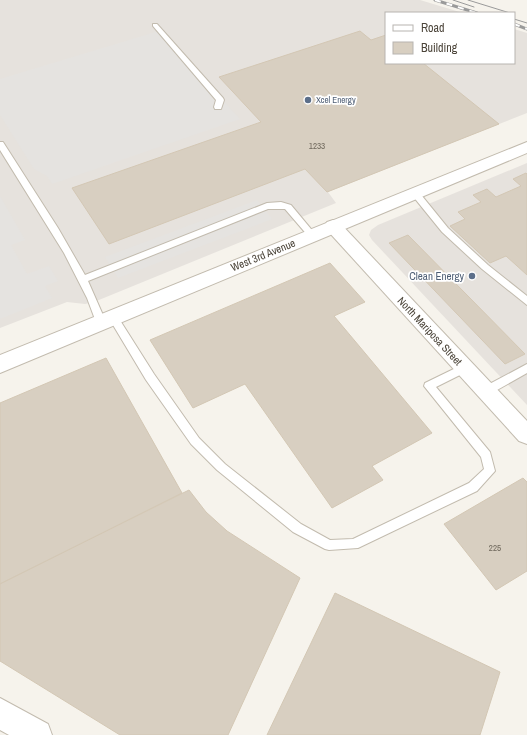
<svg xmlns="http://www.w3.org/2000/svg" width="527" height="735" viewBox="0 0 527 735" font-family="'Archivo Narrow',sans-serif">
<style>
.industrial{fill:#e6e2dd}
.parking{fill:#e5e3e0}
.building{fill:#d8cfc1;stroke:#d3c7b4}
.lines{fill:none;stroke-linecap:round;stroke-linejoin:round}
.service-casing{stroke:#c2bbae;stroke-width:2}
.minor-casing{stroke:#c2bbae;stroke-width:2}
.tertiary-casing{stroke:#c2bbae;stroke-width:2}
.service{fill:#fff;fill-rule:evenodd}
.minor{fill:#fff;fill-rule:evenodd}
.tertiary{fill:#fff;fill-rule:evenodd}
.tram{stroke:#9a9a9a;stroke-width:1}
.rail-casing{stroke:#9a9a9a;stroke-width:3}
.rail{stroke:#fff;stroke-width:2;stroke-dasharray:6;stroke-linecap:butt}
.service-dot{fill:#5c6f8a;stroke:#fff;stroke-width:1.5}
.labels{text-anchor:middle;stroke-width:3.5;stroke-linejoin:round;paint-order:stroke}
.far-service-label{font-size:9px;fill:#4e5e75;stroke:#fff;text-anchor:start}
.number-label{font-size:9px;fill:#6e675b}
.street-label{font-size:11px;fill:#4b4439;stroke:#fff}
.service-label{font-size:11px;fill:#4e5e75;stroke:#fff;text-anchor:end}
</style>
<rect width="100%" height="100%" fill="#f6f3ec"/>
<!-- industrial -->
<g class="industrial">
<polygon points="0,0 420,0 463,13 386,13 386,63 514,63 514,29 527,33 527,113 328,192 336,203 94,302 85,304 67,302 0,328"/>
<polygon points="527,163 527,405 372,240 369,235 371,230 378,225"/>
</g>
<!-- parking -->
<g class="parking">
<polygon points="159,31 240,119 52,184 47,176 34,169 0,115 0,79"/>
<polygon points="0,196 25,240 11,245 27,274 49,266 58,281 45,286 52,298 0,319"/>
<polygon points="257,200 272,219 118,278 105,257"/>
</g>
<!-- building -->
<g class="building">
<polygon points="360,31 371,40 386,35 386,63 423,63 499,124 327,192 305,169 109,244 72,188 261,122 219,77"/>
<polygon points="526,173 527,174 527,275 506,256 490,263 450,226 465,219 458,212 481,202 473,195 487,189 496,197 521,186 513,179"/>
<polygon points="408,235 525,354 505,364 389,243"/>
<polygon points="330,263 365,302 334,316 432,433 372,466 383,480 332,508 245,384 193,408 150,340"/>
<polygon points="106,358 182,493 0,584 0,403"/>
<polygon points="523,478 527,482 527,571 496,590 444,524"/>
<polygon points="189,490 206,512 227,531 300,578 228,735 120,735 0,661 0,584"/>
<polygon points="335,593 500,672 480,735 267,735"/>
</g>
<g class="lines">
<!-- service casing -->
<g class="service-casing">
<g id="service">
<polygon points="153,24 157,24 223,98 224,100 221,109 215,109 214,107 216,100 153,26"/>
<polygon points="0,142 3,142 58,228 85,275 267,203 281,202 291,205 316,235 315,237 309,237 285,209 268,209 88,281 106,322 101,326 96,322 87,298 64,253 0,150"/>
<polygon points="415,190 418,191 448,228 488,265 527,296 527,305 482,269 442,232 412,195 412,191"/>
<polygon points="113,313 116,314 154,374 199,438 225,464 301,524 330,540 353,539 469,483 484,469 481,457 424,386 425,383 464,364 468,365 469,368 468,371 436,387 490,452 495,471 477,491 358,548 329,550 325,549 293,532 217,470 191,444 146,380 110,320 108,317"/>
<polygon points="527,364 527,373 490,394 482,394 481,391 482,388"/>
</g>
</g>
<!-- minor casing -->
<g class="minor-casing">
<polygon id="minor" points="333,220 339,222 527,421 527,444 519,441 327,230 324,226 327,222"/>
</g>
<!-- tertiary casing -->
<g class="tertiary-casing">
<g id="tertiary">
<polygon points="527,142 527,153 0,373 0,355"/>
<polygon points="0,698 48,724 52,735 9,735 0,730"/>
</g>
</g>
<!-- service -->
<use href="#service" class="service"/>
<!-- minor -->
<use href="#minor" class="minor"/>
<!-- tertiary -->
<use href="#tertiary" class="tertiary"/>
<!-- tram -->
<g class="tram">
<polyline points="453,0 474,7"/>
<polyline points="468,0 510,13"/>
<polyline points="514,19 527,23"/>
</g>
<!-- rail casing -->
<g class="rail-casing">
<g id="rail">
<polyline points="435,0 477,13"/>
<polyline points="514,24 527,29"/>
</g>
</g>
<!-- rail -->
<use href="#rail" class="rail"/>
</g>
<!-- markers -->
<g class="service-dot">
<circle cx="308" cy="100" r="4"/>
<circle cx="472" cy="276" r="4"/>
</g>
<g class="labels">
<!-- far-service labels -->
<g class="far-service-label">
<text x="316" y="103">Xcel Energy</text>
</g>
<!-- number labels -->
<g class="number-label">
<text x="317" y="149">1233</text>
<text x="495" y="551">225</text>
</g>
<!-- street labels -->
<g class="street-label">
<text transform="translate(263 255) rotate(-22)" y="4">West 3rd Avenue</text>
<text transform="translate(430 331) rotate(47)" y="4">North Mariposa Street</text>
</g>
<!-- service labels -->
<g class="service-label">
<text x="464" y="280">Clean Energy</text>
</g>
</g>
<!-- legend -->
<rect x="385" y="12" width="130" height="52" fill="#ffffff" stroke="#b7b4b0"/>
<rect x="393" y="25" width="20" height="6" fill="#ffffff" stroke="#b7b4b0"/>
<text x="421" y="32" font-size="12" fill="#4b4439">Road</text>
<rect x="393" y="42" width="20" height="12" fill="#d8cfc1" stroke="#b7b4b0"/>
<text x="421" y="52" font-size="12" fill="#4b4439">Building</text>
</svg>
